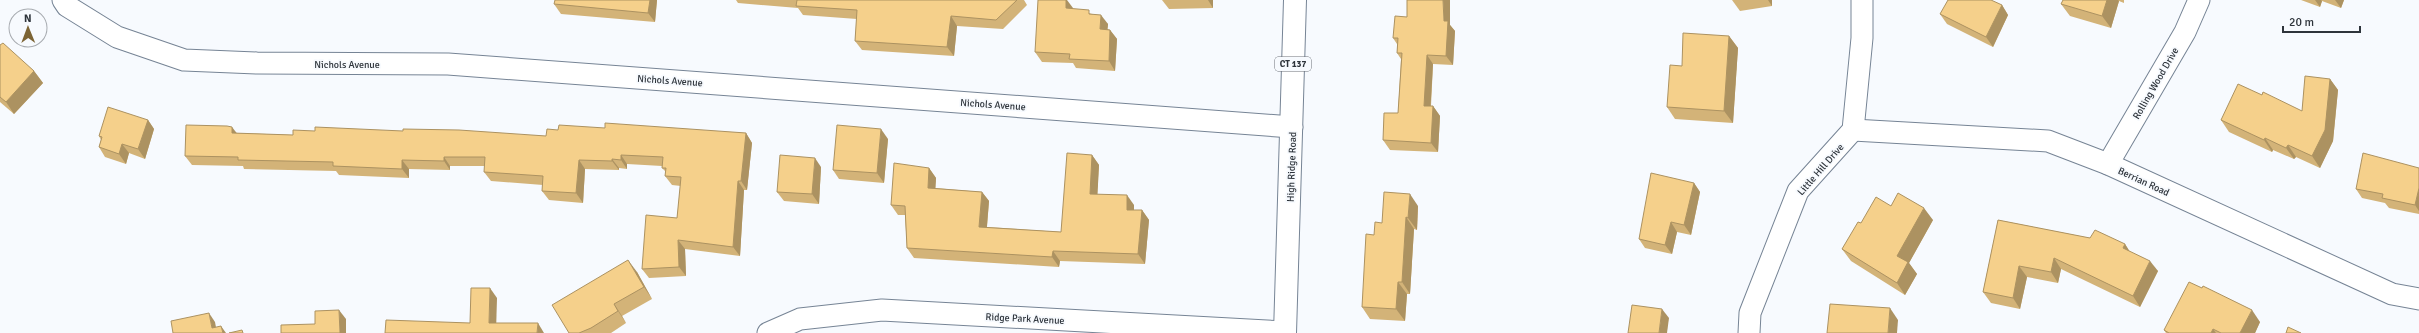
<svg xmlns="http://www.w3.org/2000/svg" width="2419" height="333" viewBox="0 0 2419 333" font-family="Signika,sans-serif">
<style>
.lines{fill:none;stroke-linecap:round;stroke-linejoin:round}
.minor-casing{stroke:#768495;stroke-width:23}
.primary-casing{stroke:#768495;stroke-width:24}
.minor{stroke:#fff;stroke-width:21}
.primary{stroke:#fff;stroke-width:22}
.wall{fill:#d3b378}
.shaded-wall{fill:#ac9261}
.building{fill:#f5d08b;stroke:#ac9261}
.labels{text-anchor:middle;stroke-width:3.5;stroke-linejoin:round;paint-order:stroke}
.shield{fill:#f7fafe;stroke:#6a6f76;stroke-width:1}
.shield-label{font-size:9px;font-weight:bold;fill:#2e343b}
.street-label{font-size:10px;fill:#2e343b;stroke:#f7fafe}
</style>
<rect width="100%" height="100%" fill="#f7fafe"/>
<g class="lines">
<!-- minor casing -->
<g class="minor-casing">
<g id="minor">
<polyline points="63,0 67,6 117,37 184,60 257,63 448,64 1292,127"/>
<polyline points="1853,130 2048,141 2108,164 2392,294 2419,299"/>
<polyline points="2108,164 2185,32 2199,0"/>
<polyline points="768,333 800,319 882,310 1285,332"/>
<polyline points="1749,333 1750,313 1798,191 1853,130 1862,38 1862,0"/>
</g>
</g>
<!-- primary casing -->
<g class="primary-casing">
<polyline id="primary" points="1285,333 1295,0"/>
</g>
<!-- minor -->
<use href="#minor" class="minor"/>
<!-- primary -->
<use href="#primary" class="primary"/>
</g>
<!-- wall -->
<g class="wall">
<polygon points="555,0 657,0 655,22 561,14 554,4"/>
<polygon points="736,0 1024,0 1027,5 1003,29 957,26 954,56 862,50 855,41 857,19 803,15 798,8 738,3"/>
<polygon points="1162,0 1213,0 1213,8 1169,9"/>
<polygon points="1732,0 1772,0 1772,6 1740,11"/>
<polygon points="2063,0 2124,0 2124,3 2119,1 2111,28 2070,16 2061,4"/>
<polygon points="2301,0 2344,0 2341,8 2322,1 2320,7"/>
<polygon points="2002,5 2008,15 1993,47 1947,24 1940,14"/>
<polygon points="1073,8 1073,9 1092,14 1108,24 1107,29 1110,30 1117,39 1115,71 1076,68 1073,63 1042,62 1035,52"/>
<polygon points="1450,25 1455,31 1453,65 1433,64 1431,106 1433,106 1440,116 1438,152 1390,150 1383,140 1398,113 1401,59 1397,53 1397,44 1393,38"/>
<polygon points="1729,36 1738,48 1733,123 1675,119 1667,107"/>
<polygon points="0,45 34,71 43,83 14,114 0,102"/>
<polygon points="2330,79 2338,90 2333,141 2320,168 2296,157 2294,159 2273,150 2272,152 2229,132 2221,120 2302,111"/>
<polygon points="148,120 154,129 145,159 129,153 126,164 105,157 99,147 101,140 99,136"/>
<polygon points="605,128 746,133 752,143 747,190 744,190 740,256 685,249 686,276 649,278 642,269 677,218 681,186 672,185 665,176 666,172 662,168 662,166 627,164 627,169 619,168 619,170 585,169 583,203 549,200 542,191 543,185 491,181 484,172 485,166 450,166 450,170 409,169 409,178 339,175 336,171 244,169 243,166 192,165 185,156 237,133 293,135 315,131 403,131 546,136 558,130"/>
<polygon points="888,139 884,183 839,179 833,170"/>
<polygon points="1092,155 1099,165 1097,195 1134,205 1134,210 1142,210 1149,220 1145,264 1060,261 1059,267 914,258 907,248 905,215 898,215 891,205 929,168 936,178 935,188 982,192 989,201 987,227 1061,232"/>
<polygon points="821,167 819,204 784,201 777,192"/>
<polygon points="2419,168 2419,214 2389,208 2385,203 2362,198 2356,189"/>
<polygon points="1694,183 1700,192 1691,235 1677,232 1672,254 1645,248 1639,239"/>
<polygon points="1418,206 1417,230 1414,229 1410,294 1407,294 1405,321 1370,319 1362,307 1374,235 1382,223"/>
<polygon points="1891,206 1933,220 1909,263 1917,274 1905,295 1851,261 1842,249 1861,223"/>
<polygon points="1998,220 2090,238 2125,244 2129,251 2158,271 2140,307 2061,269 2058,283 2027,277 2020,309 1991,303 1983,292"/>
<polygon points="637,272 652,299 622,316 626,323 611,333 569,333"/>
<polygon points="2202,288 2260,322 2255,333 2166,333 2164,330"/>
</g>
<!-- shaded-wall -->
<g class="shaded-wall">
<polygon points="650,0 657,0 655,22 648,13"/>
<polygon points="1066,0 1067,0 1073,8 1073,17 1066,8"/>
<polygon points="1208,0 1213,0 1213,8"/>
<polygon points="1443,0 1450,0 1450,25 1455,31 1453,65 1446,56 1444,21"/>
<polygon points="1768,0 1772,0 1772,6"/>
<polygon points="2107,0 2118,0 2119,1 2111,28 2102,16"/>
<polygon points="2315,0 2321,0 2322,1 2320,7"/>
<polygon points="2335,0 2344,0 2341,8"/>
<polygon points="2002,5 2008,15 1993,47 1986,37"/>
<polygon points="1101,15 1108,24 1107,38 1100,29"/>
<polygon points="951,16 957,26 954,56 947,47"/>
<polygon points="1110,30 1117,39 1115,71 1109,61"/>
<polygon points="1729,36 1738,48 1733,123 1724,111"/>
<polygon points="1427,55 1433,64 1430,115 1424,106"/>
<polygon points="34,71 43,83 14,114 6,102"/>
<polygon points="2330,79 2338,90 2333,141 2320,168 2312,156"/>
<polygon points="1433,106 1440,116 1438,152 1431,143"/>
<polygon points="148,120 154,129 145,159 138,149"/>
<polygon points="232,127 239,136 232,133"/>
<polygon points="881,129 888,139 884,183 877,173"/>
<polygon points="746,133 752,143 747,190 741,181"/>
<polygon points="2265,138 2273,150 2272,152 2264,140"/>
<polygon points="122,144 129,153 126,164 119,154"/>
<polygon points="2288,145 2296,157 2294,159 2286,148"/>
<polygon points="621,155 627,164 627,169 621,160"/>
<polygon points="1092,155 1099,165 1097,204 1090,194"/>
<polygon points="444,157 450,166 450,170 444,161"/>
<polygon points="815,158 821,167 819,204 812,194"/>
<polygon points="612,159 619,168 619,170 612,161"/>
<polygon points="402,160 409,169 409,178 402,169"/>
<polygon points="579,160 585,169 583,203 576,193"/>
<polygon points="929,168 936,178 935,198 928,188"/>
<polygon points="738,181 744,190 740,256 733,247"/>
<polygon points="1694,183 1700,192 1691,235 1684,225"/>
<polygon points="2419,188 2419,211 2415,205"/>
<polygon points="982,192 989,201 986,237 979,227"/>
<polygon points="1410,194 1418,206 1417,230 1408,218"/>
<polygon points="1127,195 1134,205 1134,220 1127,210"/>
<polygon points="1924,208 1933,220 1909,263 1917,274 1905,295 1897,283 1897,256"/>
<polygon points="1142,210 1149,220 1145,264 1138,254"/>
<polygon points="1406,217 1414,229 1410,294 1402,282"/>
<polygon points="1671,222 1677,232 1672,254 1665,245"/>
<polygon points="678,240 685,249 686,276 679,267"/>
<polygon points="2125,244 2132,255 2123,248"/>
<polygon points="1053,251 1060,261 1059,267 1052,257"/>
<polygon points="2054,258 2061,269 2058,283 2051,272"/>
<polygon points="628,260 637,272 652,299 644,287"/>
<polygon points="2150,261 2158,271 2140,307 2133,296"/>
<polygon points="2019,266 2027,277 2020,309 2013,298"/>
<polygon points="1398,282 1407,294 1405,321 1396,309"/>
<polygon points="490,288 497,298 496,332 489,323"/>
<polygon points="614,304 622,316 626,323 618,311"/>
<polygon points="1890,308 1898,320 1897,333 1888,333"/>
<polygon points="1662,309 1669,318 1667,333 1659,333"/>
<polygon points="339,310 346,319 346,333 340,333"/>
<polygon points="2252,310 2260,322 2255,333 2240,333"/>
<polygon points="209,313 215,322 217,333 212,328"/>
<polygon points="538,323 544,333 537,333"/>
<polygon points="221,326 226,333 223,333"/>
<polygon points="2213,329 2216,333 2211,333"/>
</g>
<!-- building -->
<g class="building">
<polygon points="555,0 650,0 648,13 554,4"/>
<polygon points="797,0 1017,0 996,20 951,16 947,47 855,41 857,10 796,6"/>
<polygon points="1038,0 1066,0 1066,8 1089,10 1089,14 1101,15 1100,29 1110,30 1109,61 1069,59 1070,54 1035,52"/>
<polygon points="1407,0 1443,0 1444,21 1448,21 1446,56 1427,55 1424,106 1433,106 1431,143 1383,140 1384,113 1398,113 1402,53 1397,53 1398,38 1393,38 1395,16 1407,17"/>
<polygon points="1948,0 1991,0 2002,5 1986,37 1940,14"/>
<polygon points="2063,0 2107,0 2102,16 2061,4"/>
<polygon points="1683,33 1729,36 1724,111 1667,107 1670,65 1682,66"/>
<polygon points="3,43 34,71 6,102 0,97 0,45"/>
<polygon points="2305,76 2330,79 2325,130 2312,156 2288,145 2286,148 2265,138 2264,140 2221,120 2238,84 2262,95 2263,92 2302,111"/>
<polygon points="108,107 148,120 138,149 122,144 119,154 99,147 102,137 99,136"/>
<polygon points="605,123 746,133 741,181 738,181 733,247 678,240 679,267 642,269 646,215 677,218 681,177 665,176 666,168 662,168 663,157 621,155 621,160 612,159 612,161 579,160 576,193 542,191 543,176 484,172 485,157 444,157 444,161 402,160 402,169 333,166 333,162 238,160 238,157 185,156 186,125 227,126 232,127 232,133 293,135 293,130 315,131 315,127 403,131 403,129 459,130 546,136 547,129 558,130 559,125 605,128"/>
<polygon points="837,125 881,129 877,173 833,170"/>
<polygon points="1067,153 1092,155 1090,194 1127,195 1127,210 1142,210 1138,254 1053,251 1052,257 907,248 905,206 891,205 894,163 929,168 928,188 982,192 979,227 1061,232"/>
<polygon points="2363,153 2419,168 2419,188 2415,205 2382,198 2383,194 2356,189"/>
<polygon points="780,155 815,158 812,194 777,192"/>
<polygon points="1651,173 1694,183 1684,225 1671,222 1665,245 1639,239"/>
<polygon points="1384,192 1410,194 1408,218 1406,217 1402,282 1398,282 1396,309 1362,307 1366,234 1374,235 1375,222 1382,223"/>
<polygon points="1898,193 1924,208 1897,256 1908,262 1897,283 1842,249 1858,222 1861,223 1876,197 1891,206"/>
<polygon points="1998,220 2090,238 2095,230 2125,244 2123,248 2150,261 2133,296 2054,258 2051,272 2019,266 2013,298 1983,292"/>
<polygon points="628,260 644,287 614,304 618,311 591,328 579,333 569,333 552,305"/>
<polygon points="2189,282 2202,288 2203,286 2252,310 2240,333 2221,333 2213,329 2211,333 2169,333 2164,330"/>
<polygon points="471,288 490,288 489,323 538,323 537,333 385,333 386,320 470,323"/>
<polygon points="1830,304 1890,308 1888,333 1827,333"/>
<polygon points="1632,305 1662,309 1659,333 1628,333"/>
<polygon points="339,310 340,333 281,333 281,325 315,324 315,311"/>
<polygon points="209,313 212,328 221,326 223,333 173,333 171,321"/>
<polygon points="2288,327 2301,333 2286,333"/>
<polygon points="242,330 243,333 229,333"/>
</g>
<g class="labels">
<!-- shield labels -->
<rect class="shield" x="1275" y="57" width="36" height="14" rx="3"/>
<g class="shield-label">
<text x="1293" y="67">CT 137</text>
</g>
<!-- street labels -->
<g class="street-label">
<text x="347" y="68">Nichols Avenue</text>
<text transform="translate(670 80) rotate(4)" y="4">Nichols Avenue</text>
<text transform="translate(2155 83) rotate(-60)" y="4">Rolling Wood Drive</text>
<text transform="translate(993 104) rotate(4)" y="4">Nichols Avenue</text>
<text transform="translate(1291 167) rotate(-88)" y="4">High Ridge Road</text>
<text transform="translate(1820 169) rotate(-49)" y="4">Little Hill Drive</text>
<text transform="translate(2144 181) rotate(25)" y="4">Berrian Road</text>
<text transform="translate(1025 318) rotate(3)" y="4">Ridge Park Avenue</text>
</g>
</g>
<!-- north arrow -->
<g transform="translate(28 28) rotate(359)"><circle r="19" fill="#f7fafe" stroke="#a7abb0"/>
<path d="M0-3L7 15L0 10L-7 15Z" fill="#7c6435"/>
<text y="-6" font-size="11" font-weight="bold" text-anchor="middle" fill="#2e343b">N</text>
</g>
<!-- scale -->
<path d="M2283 26v6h77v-6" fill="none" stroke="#2e343b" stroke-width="2"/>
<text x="2289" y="26" font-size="12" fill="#2e343b" stroke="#f7fafe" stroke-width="3" paint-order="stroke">20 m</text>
</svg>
